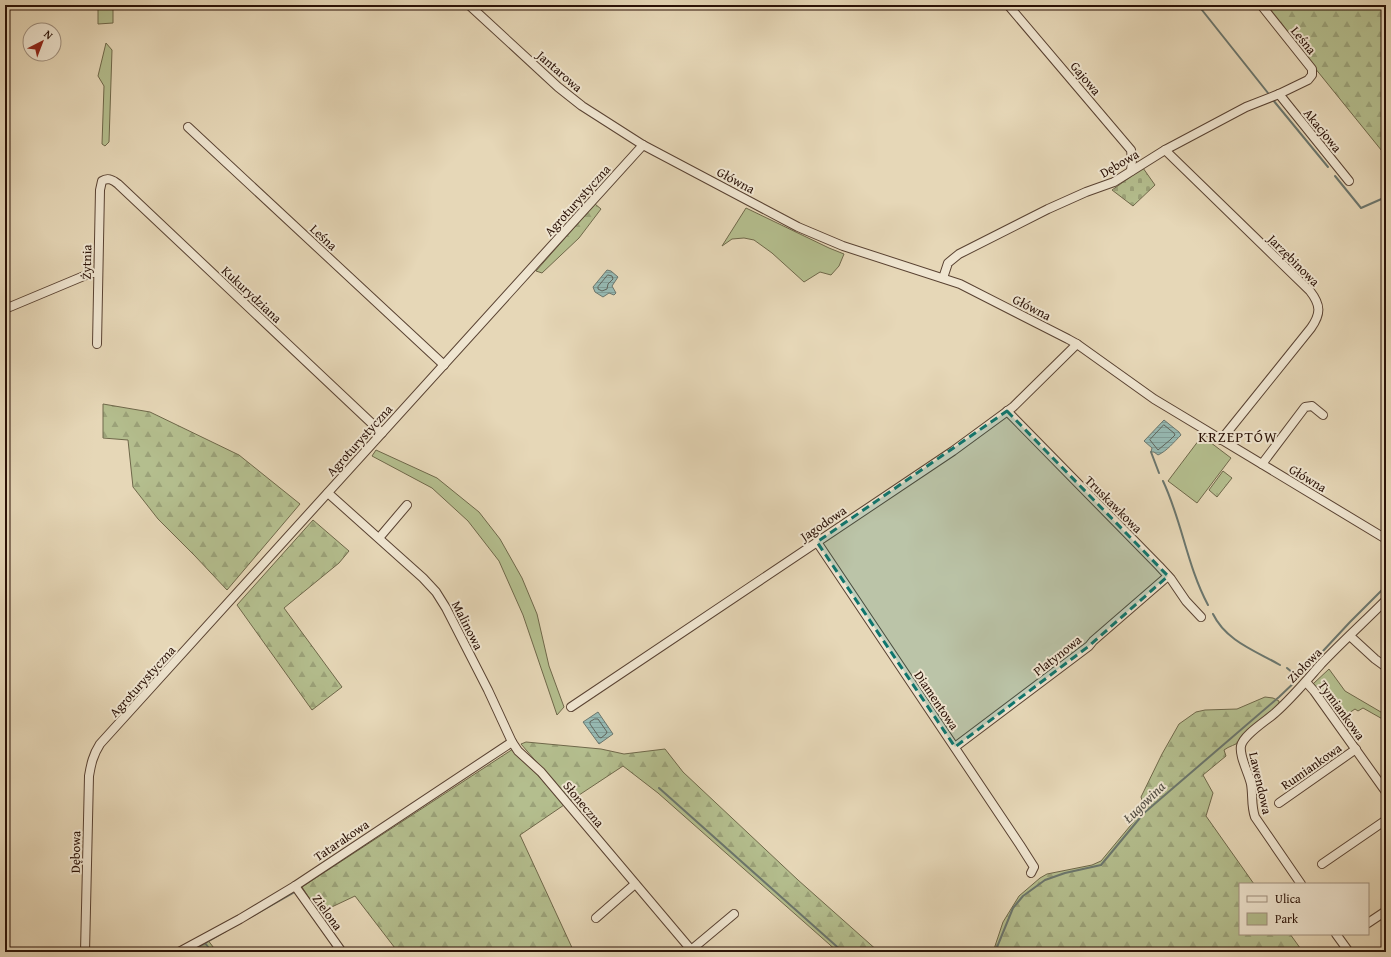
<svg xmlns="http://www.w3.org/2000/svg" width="1391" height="957" viewBox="0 0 1391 957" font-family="'Gentium Book Plus',serif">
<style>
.green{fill:#b4be8e;stroke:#6f684a}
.forest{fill:url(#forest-firs);stroke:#6f684a}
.cemetery{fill:url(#cemetery-stones);stroke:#6f684a}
.park{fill:url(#park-tufts);stroke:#6f684a}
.water{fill:url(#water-rules);stroke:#6b766d}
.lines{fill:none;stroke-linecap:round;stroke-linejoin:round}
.shore{stroke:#60655c;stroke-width:1}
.stream{stroke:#6b766d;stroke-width:2}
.minor-casing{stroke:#594232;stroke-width:10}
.minor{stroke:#efe5d0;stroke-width:8}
.marked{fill:#0f766e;fill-opacity:0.2;stroke:#0f766e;stroke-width:3;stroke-dasharray:8 5;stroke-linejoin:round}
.labels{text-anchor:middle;stroke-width:4;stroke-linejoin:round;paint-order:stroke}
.street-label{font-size:13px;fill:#2a1106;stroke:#efe5d0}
.water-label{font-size:14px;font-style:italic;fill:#504c42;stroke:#efe5d0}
.quarter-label{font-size:15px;letter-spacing:1px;fill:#2a1106;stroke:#efe5d0}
</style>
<defs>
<pattern id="forest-firs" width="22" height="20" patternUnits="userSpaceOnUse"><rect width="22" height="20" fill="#b4be8e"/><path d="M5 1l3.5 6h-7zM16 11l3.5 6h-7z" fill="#9ba279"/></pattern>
<pattern id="cemetery-stones" width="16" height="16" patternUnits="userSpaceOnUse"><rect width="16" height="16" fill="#b4be8e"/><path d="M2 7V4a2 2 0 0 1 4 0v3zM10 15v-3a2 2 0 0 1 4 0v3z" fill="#9ba279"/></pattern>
<pattern id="park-tufts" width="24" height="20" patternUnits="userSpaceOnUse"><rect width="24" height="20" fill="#b4be8e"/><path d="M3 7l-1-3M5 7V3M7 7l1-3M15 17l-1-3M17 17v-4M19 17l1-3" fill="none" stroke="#9ba279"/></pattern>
<pattern id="water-rules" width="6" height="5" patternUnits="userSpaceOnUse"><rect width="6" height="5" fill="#96b9b2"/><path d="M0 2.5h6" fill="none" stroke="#819e98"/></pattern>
</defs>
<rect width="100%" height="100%" fill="#e6d7b7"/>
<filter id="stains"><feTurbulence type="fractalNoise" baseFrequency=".005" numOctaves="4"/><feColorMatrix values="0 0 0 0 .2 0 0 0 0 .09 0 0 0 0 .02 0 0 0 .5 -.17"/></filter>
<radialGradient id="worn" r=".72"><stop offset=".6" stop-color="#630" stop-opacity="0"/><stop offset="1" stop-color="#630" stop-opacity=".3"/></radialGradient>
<!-- green -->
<g class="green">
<polygon points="98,5 113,5 113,23 98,24"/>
<polygon points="106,43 112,50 109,142 105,146 102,144 104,86 98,76"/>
<polygon points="746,208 829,248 844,254 839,266 831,275 820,272 804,282 772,253 754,240 744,238 732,239 722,246"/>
<polygon points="1202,436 1231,458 1197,503 1168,481"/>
<polygon points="376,450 437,478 479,512 500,539 522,578 537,614 549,666 564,707 557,715 523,615 499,561 468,521 432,488 372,456"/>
<polygon points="1329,669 1345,691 1386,715 1386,721 1363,708 1358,711 1355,709 1340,719 1338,718 1313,684"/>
</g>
<!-- forest -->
<g class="forest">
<polygon points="1264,5 1386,5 1386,156"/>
<polygon points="595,204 601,209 579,238 542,273 536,271"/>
<polygon points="103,404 150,412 239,455 300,504 227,590 195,556 158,519 133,487 128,440 103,438"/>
<polygon points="313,520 349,551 339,563 284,608 342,687 312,710 237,605"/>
<path d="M 1265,697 L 1273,698 L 1279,701 L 1279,705 L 1241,741 C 1236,745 1229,746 1224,750 L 1226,756 L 1203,775 L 1213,793 L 1206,816 L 1254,884 L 1240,884 L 1240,934 L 1290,934 L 1303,952 L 993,952 L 1003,922 L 1019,896 L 1040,878 L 1047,874 L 1092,865 L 1101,861 L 1145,808 L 1141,797 L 1162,754 L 1179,724 L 1196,712 L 1205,710 L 1237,709 Z"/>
<polygon points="526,742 601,749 624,754 665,749 683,772 798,880 879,952 838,952 658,793 623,766 570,801 521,744"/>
<polygon points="513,749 529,765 564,805 520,835 574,952 398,952 355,896 319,913 302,887"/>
<polygon points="207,939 217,952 183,952"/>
</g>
<!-- cemetery -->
<polygon class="cemetery" points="1143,168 1155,185 1133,206 1112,190"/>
<!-- park -->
<polygon class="park" points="1223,471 1232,478 1217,497 1209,490"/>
<!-- water -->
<g class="water">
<polygon points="607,270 611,271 618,277 612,286 616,293 614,295 609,293 603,297 595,292 593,287"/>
<path d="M 1164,420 L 1179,432 L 1181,435 C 1174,442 1167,451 1158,455 L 1154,452 L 1151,452 L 1152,448 L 1144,441 Z"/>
<polygon points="598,712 613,734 599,744 583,722"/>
</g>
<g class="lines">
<!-- shore -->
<g class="shore">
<polygon points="608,275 612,276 613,279 608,284 607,289 602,291 598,289 598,287"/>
<polygon points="1164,425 1174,433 1175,435 1170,440 1158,450 1150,440"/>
<polygon points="595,719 598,719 607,732 606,734 601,738 599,737 590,724 590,722"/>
</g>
<!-- stream -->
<g class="stream">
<polyline points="1198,5 1268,93"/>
<polyline points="1273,100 1328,167"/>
<polyline points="1335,176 1361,208 1386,197"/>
<polyline points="1151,452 1159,473"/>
<path d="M 1163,481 C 1182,521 1187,566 1208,605"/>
<path d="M 1213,614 C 1226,641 1256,651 1280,665"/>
<polyline points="1323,651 1350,622 1386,586"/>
<polyline points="1287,668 1299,678"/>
<polyline points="659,788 843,952"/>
<polyline points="249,918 293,893"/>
<polyline points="205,943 212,952"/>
<polyline points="190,952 226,931"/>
<polyline points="995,952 1013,908 1023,896 1045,880 1065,873 1101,865 1144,813 1279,697 1299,678 1315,659"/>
</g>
<!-- minor casing -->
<g class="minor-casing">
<g id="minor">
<polyline points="469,5 558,87 582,106 643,145 798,227 843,246 960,284 1068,339 1077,344 1154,399 1174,411 1386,539"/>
<polyline points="1008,5 1131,150 1132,160 1131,171"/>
<polyline points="1279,94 1349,181"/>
<polyline points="188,127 444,365"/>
<path d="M 1165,150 L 1310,291 C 1321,305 1321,314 1311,328 L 1221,440"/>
<polyline points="943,278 948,263 959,254 1048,209 1086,192 1114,182 1165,150 1246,107 1279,94 1308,80 1312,75 1312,69 1261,5"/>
<polyline points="5,309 91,273 98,273"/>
<path d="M 97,344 L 100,190 L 102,181 C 108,177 113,180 118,184 L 382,433"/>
<polyline points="1007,411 1159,566 1171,579 1186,601 1201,617"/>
<polyline points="1262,464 1305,407 1312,406 1323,415"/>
<polyline points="328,493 423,578 436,592 446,608 488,690 512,742 518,751 541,772 693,952"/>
<polyline points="379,538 407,505"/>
<polyline points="817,542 1020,845 1034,867 1031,873"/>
<polyline points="1350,636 1375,659 1386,667"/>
<polyline points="1306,682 1314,691 1386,792"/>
<polyline points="571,707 953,451 1013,407 1077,344"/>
<polyline points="955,747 1089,646 1093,641 1168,576"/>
<polyline points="1279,803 1356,749"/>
<polyline points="1322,864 1386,820"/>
<path d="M 1301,884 L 1255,817 C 1251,806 1253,795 1251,784 C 1249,774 1239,756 1241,746 C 1243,735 1266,721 1275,713 C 1292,698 1306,681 1321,664 C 1342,642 1364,622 1386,600"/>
<polyline points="295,886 342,952"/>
<polyline points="596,918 635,884"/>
<polyline points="1368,923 1386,911"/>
<polyline points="1336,934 1349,952"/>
<polyline points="691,950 734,914"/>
<path d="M 85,952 L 89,776 C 91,764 93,755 100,744 L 643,145"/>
<polyline points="179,952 240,919 295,886 512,742"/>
</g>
</g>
<!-- minor -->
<use href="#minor" class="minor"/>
</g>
<!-- marked area -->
<path class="marked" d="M 1007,411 L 1168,576 L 1089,646 L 955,747 L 817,542 Z"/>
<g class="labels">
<!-- street labels -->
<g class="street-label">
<text transform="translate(1304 40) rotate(51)" y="5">Leśna</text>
<text transform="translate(560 71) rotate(41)" y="5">Jantarowa</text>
<text transform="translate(1086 78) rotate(50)" y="5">Gajowa</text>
<text transform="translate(1323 130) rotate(51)" y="5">Akacjowa</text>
<text transform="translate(1119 163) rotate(-30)" y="5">Dębowa</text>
<text transform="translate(736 180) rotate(28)" y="5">Główna</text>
<text transform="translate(577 200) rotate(-48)" y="5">Agroturystyczna</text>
<text transform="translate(324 237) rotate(43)" y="5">Leśna</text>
<text transform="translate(1294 260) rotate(45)" y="5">Jarzębinowa</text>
<text transform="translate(86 262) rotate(-89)" y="5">Żytnia</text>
<text transform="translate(252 294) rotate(43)" y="5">Kukurydziana</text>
<text transform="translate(1032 307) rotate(27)" y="5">Główna</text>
<text transform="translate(359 440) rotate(-48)" y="5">Agroturystyczna</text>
<text transform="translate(1308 478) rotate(31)" y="5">Główna</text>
<text transform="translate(1114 504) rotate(45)" y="5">Truskawkowa</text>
<text transform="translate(823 523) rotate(-34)" y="5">Jagodowa</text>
<text transform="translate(468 625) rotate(63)" y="5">Malinowa</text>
<text transform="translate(1057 655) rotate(-38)" y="5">Platynowa</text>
<text transform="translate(1304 665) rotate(-46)" y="5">Ziołowa</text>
<text transform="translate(142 681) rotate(-48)" y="5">Agroturystyczna</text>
<text transform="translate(937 700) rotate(56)" y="5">Diamentowa</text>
<text transform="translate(1342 710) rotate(54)" y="5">Tymiankowa</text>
<text transform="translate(1311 766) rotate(-35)" y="5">Rumiankowa</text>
<text transform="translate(1261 783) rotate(77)" y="5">Lawendowa</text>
<text transform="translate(584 804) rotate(50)" y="5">Słoneczna</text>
<text transform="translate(341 840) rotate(-34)" y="5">Tatarakowa</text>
<text transform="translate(75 852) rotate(-89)" y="5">Dębowa</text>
<text transform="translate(328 912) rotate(54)" y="5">Zielona</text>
</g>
<!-- water labels -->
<g class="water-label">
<text transform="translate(1144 802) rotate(-44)" y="5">Ługowina</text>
</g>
<!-- quarter labels -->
<g class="quarter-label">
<text x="1238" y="442">KRZEPTÓW</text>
</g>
</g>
<!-- margin -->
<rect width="1391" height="957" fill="none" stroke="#e6d7b7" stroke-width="20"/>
<rect x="6" y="6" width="1379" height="945" fill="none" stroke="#2a1106" stroke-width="2"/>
<rect x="10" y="10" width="1371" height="937" fill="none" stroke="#2a1106"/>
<!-- legend -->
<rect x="1239" y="883" width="130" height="52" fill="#efe5d0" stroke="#a0907f"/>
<rect x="1247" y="896" width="20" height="6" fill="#efe5d0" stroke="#a0907f"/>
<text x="1275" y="903" font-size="12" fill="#2a1106">Ulica</text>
<rect x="1247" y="913" width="20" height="12" fill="#b4be8e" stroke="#a0907f"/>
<text x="1275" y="923" font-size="12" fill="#2a1106">Park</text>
<!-- north arrow -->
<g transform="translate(42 42) rotate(42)"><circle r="19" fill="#efe5d0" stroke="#a0907f"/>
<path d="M0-3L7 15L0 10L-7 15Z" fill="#8f2418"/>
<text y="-6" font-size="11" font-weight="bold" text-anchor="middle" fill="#2a1106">N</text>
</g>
<rect width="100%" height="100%" filter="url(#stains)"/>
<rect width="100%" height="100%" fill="url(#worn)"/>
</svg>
